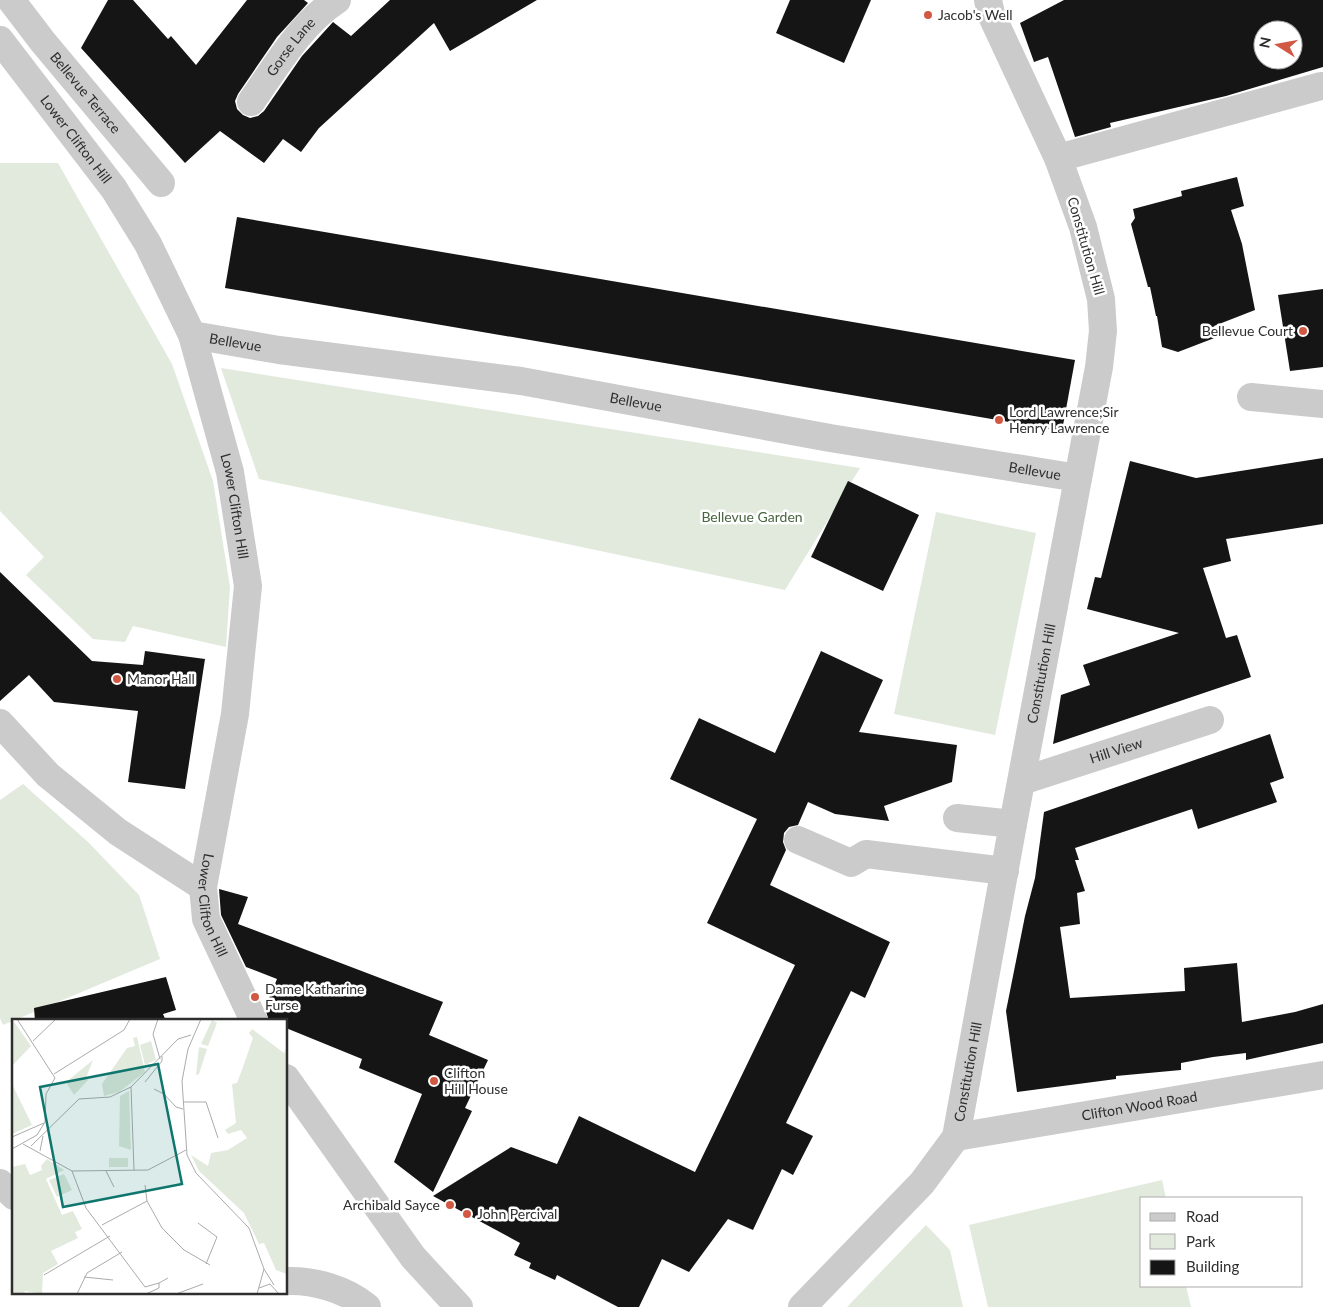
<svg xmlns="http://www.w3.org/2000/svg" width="1323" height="1307" viewBox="0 0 1323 1307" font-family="Lato,sans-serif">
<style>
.green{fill:#e1eadd}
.building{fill:#151515;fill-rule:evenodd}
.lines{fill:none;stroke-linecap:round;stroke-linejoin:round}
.minor{stroke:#cbcbcb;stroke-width:28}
.poi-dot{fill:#d15944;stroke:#fff;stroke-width:2}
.labels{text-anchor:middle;stroke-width:5;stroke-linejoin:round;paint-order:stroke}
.poi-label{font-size:14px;fill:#2e2e2e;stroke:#fff;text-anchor:start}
.street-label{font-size:14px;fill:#2e2e2e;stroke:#fff}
.park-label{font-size:14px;fill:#496440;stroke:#fff}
.inset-road{fill:none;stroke:#ababab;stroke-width:1}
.view{fill:#0f766e;fill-opacity:0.15;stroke:#0f766e;stroke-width:2.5}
.inset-edge{fill:none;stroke:#2e2e2e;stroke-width:2.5}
</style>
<rect width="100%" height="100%" fill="#fff"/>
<!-- green -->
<g class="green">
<polygon points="0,163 58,163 172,364 213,481 230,587 226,647 133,626 125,642 93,639 26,575 44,557 0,511"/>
<polygon points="221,368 860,468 785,590 259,479"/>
<polygon points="936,512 1036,533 995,735 894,714"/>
<polygon points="23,784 88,842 139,895 160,959 3,1025 0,1018 0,800"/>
<polygon points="1162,1180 1166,1198 1142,1198 1142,1286 1186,1286 1191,1307 988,1307 969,1225"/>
<polygon points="926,1225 950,1250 963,1307 847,1307"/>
</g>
<!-- building -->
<g class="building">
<polygon points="108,0 133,0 168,39 171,36 196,65 247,0 304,0 308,3 277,37 238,94 235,101 237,109 243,115 250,118 258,116 264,111 302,56 333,22 351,36 390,0 537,0 450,51 434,23 319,128 301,152 283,139 264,163 220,131 185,163 81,48"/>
<polygon points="790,0 871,0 844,63 776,33"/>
<path d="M 1064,0 L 1323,0 L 1323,67 L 1226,96 L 1110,123 L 1111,127 L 1075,137 L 1048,57 L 1034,62 L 1020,23 ZM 1263,30 L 1293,30 L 1293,60 L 1263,60 Z"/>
<polygon points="1237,177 1244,206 1231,210 1242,244 1255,310 1214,326 1217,337 1178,352 1162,347 1157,316 1156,316 1150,287 1148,287 1131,224 1135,218 1133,209 1182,196 1181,191"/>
<polygon points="237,217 1075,360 1062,431 225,288"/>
<polygon points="1323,289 1323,367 1290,371 1278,295"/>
<polygon points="1323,458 1323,524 1226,539 1231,561 1203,568 1226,638 1237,635 1251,677 1053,744 1061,695 1090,685 1083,665 1179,633 1087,609 1095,577 1101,578 1130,461 1196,478"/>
<polygon points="848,481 919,515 883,591 811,557"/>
<polygon points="0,572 92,661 143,665 145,651 205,659 185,789 128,782 138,711 54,702 29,675 0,701"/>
<polygon points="821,651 883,680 859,732 957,745 952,782 884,806 889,821 835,814 808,802 798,825 789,827 784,833 783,842 786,850 770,885 890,942 865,998 851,991 786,1123 813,1136 793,1175 782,1169 753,1230 728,1219 689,1272 662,1259 639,1307 618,1307 557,1275 555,1280 529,1268 531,1263 514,1255 520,1243 433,1196 511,1147 557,1164 579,1116 695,1172 795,965 707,923 757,819 670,779 699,718 775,753"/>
<polygon points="1270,734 1284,778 1270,783 1277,802 1198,829 1192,809 1075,848 1079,860 1075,860 1085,891 1077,893 1080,924 1060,927 1070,998 1185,991 1184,968 1237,963 1242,1022 1295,1012 1323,1004 1323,1043 1246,1060 1246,1053 1213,1057 1181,1063 1181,1070 1116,1076 1116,1079 1017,1092 1006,1011 1025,916 1035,878 1044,812"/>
<polygon points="219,889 248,897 238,924 443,1002 429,1035 488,1060 465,1108 472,1111 433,1192 394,1162 422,1094 359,1068 362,1059 286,1028 286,1021 269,1021 265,1008 277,979 246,967 221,915"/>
<polygon points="166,977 176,1010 163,1014 166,1021 35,1021 34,1008"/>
</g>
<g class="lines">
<!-- minor -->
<g class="minor">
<path id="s1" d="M 11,0 L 43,42 L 161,183"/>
<path id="s2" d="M 0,40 L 114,189 L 148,244 L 192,335 L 230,472 L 248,586 L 235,714 L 203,887 L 206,919 L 254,1021"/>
<path id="s3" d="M 251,102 C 276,67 300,24 337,0"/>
<polyline points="1058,158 1321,86"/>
<path id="s4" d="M 192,335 L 279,350 L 521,381 L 830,438 L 1078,478"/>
<polyline points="1251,397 1323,404"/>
<polyline points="0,723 48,775 118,832 203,887"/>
<path id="s5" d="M 1022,781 L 1210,720"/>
<polyline points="957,818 1013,824"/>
<polyline points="798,840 851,863 866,854 1005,871"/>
<polyline points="286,1078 413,1257 459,1307"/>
<path id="s6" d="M 956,1137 L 1323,1075"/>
<polyline points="0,1183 14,1196"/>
<path d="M 286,1281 C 313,1280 346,1289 367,1307"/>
<path id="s7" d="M 802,1307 L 922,1183 L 956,1137 L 1013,824 L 1099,367 L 1103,331 L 1101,299 L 1083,227 L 1058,158 L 991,14 L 988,0"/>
</g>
</g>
<!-- markers -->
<g class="poi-dot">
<circle cx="928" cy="15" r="5"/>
<circle cx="1303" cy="331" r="5"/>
<circle cx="999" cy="420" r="5"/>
<circle cx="117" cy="679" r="5"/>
<circle cx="255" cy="997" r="5"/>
<circle cx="434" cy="1081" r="5"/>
<circle cx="450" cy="1205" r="5"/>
<circle cx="467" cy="1214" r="5"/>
</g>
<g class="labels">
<!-- poi labels -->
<g class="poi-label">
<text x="938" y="20">Jacob's Well</text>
<text x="1293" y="336" text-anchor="end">Bellevue Court</text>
<text x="1009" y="417">Lord Lawrence;Sir<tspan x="1009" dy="16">Henry Lawrence</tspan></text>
<text x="127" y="684">Manor Hall</text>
<text x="265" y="994">Dame Katharine<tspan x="265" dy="16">Furse</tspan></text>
<text x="444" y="1078">Clifton<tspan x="444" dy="16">Hill House</tspan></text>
<text x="440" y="1210" text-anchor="end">Archibald Sayce</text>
<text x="477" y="1219">John Percival</text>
</g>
<!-- street labels -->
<g class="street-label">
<text dy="5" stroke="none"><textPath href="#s3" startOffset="68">Gorse Lane</textPath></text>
<text dy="5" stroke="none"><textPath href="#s1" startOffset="119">Bellevue Terrace</textPath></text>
<text dy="5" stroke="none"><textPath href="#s2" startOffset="125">Lower Clifton Hill</textPath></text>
<text transform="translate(1086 246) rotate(74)" y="5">Constitution Hill</text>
<text dy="5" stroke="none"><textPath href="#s4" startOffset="44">Bellevue</textPath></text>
<text dy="5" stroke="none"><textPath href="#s4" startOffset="449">Bellevue</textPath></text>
<text dy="5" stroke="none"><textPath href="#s4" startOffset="854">Bellevue</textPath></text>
<text dy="5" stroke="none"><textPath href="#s2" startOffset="530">Lower Clifton Hill</textPath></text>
<text dy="5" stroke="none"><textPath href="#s7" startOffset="701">Constitution Hill</textPath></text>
<text dy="5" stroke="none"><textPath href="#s5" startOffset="99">Hill View</textPath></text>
<text dy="5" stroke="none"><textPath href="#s2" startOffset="935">Lower Clifton Hill</textPath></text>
<text dy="5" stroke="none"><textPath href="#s7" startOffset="296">Constitution Hill</textPath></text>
<text dy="5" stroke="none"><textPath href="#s6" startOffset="186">Clifton Wood Road</textPath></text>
</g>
<!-- park labels -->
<g class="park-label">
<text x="752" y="522">Bellevue Garden</text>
</g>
</g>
<!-- overview -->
<g transform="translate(12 1019)">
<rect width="275" height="275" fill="#fff"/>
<path d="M 0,0 L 19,27 L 0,47 ZM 200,1 L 205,4 L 196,27 L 189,25 ZM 240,10 L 272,34 L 275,27 L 275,255 L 264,251 L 252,224 L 247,225 L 232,194 L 187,152 L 179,136 L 196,147 L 199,134 L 216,131 L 235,119 L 229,111 L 216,115 L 213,111 L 224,104 L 220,65 L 225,64 L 232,45 L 241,19 L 237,14 ZM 125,18 L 133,53 L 107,73 L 92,77 L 90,65 L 115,29 L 123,27 L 121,19 ZM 139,22 L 144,41 L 133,46 L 128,26 ZM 187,28 L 195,30 L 187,55 L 184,56 ZM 81,41 L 74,59 L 76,61 L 62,76 L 54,63 ZM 0,65 L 20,106 L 0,115 ZM 117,72 L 119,131 L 107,127 L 108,77 ZM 97,139 L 116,139 L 116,148 L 97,148 ZM 35,140 L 52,151 L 34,160 L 50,196 L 61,192 L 70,210 L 63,213 L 66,219 L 39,232 L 46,245 L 31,254 L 30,275 L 13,272 L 12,275 L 0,275 L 0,148 L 13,145 L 18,156 L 30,151 L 29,147 ZM 52,155 L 60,171 L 45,178 L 37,161 Z" fill="#e1eadd"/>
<path class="inset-road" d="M 146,0 L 141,15 L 148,40M 189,0 L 176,30 L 170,62 L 175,136 L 184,154 L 237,209 L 252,250 L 262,266M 21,22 L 44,0M 42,55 L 112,11 L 118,0M 133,63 L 150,42 L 150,37M 119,68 L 122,151M 142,70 L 152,75 L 164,88 L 171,90M 171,83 L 194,83 L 206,119M 0,118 L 32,104M 11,125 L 60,152 L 136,151 L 174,131M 19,127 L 67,80 L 98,78 L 119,68 L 166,20 L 179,16M 0,130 L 25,116 L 33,103 L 34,75 L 43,59 L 5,0M 28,132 L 31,117M 60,152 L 74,189 L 133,268 L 147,264M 94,152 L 102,168M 133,166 L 135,182 L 150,209 L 172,231 L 198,246M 186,204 L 205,218 L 194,245M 90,206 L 135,182M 32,256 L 98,217M 72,258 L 101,261M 247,269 L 258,265 L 267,275M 65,275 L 75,254 L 110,233M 134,275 L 147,269 L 147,264 L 156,259M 164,275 L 191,265M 245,275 L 252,250"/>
<path class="view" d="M 146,45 L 170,165 L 51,188 L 28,68 Z"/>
<rect width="275" height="275" class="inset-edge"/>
</g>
<!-- legend -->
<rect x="1140" y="1197" width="162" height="90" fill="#ffffff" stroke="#ababab"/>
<rect x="1150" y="1213" width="25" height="8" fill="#cbcbcb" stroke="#ababab"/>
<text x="1186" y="1222" font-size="15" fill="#2e2e2e">Road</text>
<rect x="1150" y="1234" width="25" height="15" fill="#e1eadd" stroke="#ababab"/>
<text x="1186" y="1247" font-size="15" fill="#2e2e2e">Park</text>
<rect x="1150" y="1260" width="25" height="15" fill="#151515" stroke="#ababab"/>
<text x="1186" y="1272" font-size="15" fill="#2e2e2e">Building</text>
<!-- north arrow -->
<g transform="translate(1278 45) rotate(281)"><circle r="24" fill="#ffffff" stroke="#ababab"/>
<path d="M0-4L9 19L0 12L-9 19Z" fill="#d15944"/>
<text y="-8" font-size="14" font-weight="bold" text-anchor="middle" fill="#2e2e2e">N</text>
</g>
</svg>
